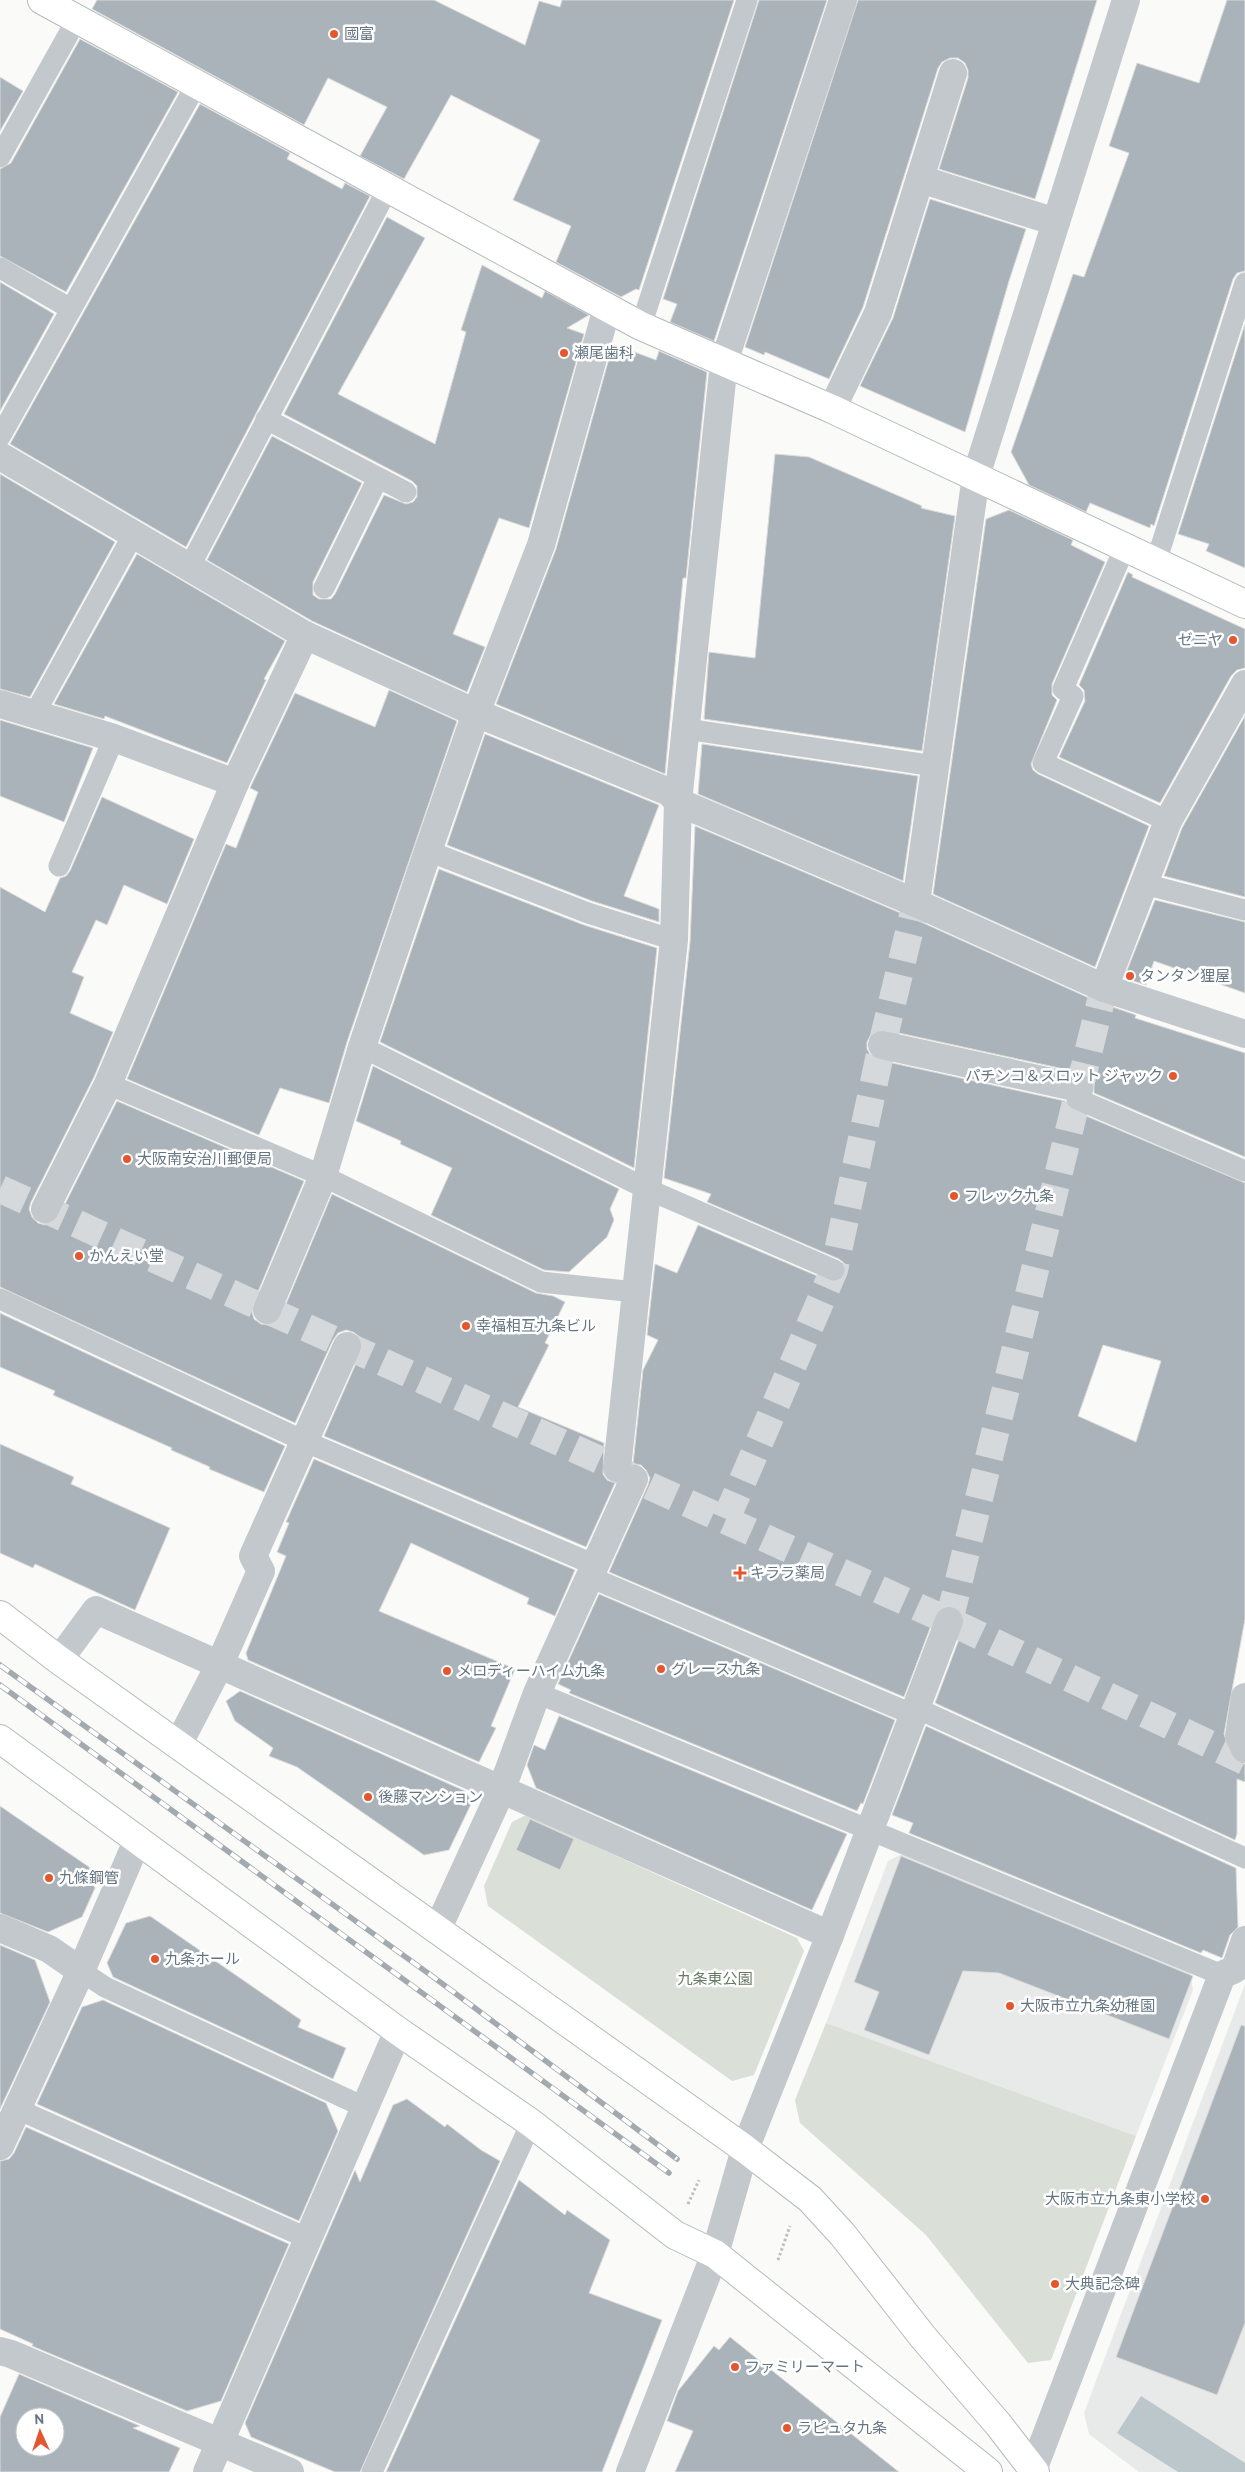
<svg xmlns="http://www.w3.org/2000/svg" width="1245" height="2472" viewBox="0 0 1245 2472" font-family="Overpass,'Noto Sans JP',sans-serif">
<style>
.built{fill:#e8e9e9}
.green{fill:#dadfd7}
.water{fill:#bbc7cb}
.building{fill:#aab3b9;stroke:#dcdcda;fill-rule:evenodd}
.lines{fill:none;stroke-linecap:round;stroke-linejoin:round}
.street-tunnel{stroke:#d5d9db;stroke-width:28;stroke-dasharray:28 14;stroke-linecap:butt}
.secondary-casing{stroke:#b3babf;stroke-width:30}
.path{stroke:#bbbfc2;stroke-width:3;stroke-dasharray:2.5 2.5;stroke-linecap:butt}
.lane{stroke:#c3c8cc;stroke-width:21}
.street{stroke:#c3c8cc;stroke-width:28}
.secondary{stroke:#fff;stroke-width:28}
.rail-casing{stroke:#a2aab0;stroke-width:5.5}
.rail{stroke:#fff;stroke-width:4;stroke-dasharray:11;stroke-linecap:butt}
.poi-dot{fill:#e4572e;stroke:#fff;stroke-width:2}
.labels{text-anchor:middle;stroke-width:5;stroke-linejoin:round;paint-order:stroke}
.poi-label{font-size:15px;fill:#657683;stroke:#fff;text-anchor:start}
.park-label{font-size:15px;fill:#687a64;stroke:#fff}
</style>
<rect width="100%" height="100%" fill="#fafaf8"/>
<!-- built -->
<g class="built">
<polygon points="902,1854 1190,1970 1193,1990 1136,2136 826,2023 888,1861"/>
<polygon points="1245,1984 1245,2472 1139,2472 1089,2434 1084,2413"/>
</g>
<!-- green -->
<g class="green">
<polygon points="526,1815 797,1938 804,1951 754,2075 732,2081 488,1906 484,1886 512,1822"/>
<polygon points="826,2023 1136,2136 1051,2360 1028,2363 926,2235 800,2123 795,2100"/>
</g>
<!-- water -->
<polygon class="water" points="1141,2396 1245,2463 1245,2472 1178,2472 1117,2433"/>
<!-- building -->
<g class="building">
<polygon points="97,0 434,0 525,45 539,1 560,7 562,0 734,0 639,290 636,289 621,297 556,262 571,226 513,200 540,140 451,95 404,179 360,156 387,107 328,78 304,125 92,9"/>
<polygon points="759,0 827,0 714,341 670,322 677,304 663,299"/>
<polygon points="858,0 1097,0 1035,199 939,169 968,78 968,70 965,63 958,58 950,58 942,62 938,68 863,307 829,379 765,352 764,355 745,347"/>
<polygon points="1227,0 1245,0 1245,271 1237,273 1233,279 1154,526 1151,524 1150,528 1090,503 1086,512 1029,485 1011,452 1073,274 1084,277 1129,153 1109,146 1137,63 1199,83"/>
<polygon points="80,39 178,92 66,292 0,256 0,169 11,163"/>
<polygon points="0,77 23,91 0,131"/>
<polygon points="200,104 290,153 287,159 342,189 345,183 370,196 186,547 10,444"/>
<polygon points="930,199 1026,229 1009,281 965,432 860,386 893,318"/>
<polygon points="387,217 425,238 338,394 435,444 466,332 461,330 482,265 542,298 545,291 589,315 567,328 584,334 529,528 499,518 453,634 485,647 467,692 312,621 207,560 272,436 362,483 313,582 313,595 319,599 331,599 335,594 384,495 406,504 413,502 417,497 417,486 412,481 284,414"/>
<polygon points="0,282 54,314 0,411"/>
<polygon points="1245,324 1245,568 1206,551 1209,544 1178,534"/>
<polygon points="613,344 656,360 659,351 707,372 686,578 683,578 665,774 496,704 556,549"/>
<polygon points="775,454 809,457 922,506 921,508 955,516 922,751 704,719 709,652 755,658"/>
<polygon points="0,474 115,542 30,697 0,689"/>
<polygon points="1009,510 1073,540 1071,545 1105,562 1052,684 1052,695 1057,700 1031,764 1033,770 1038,774 1149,826 1095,967 933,894 986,519"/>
<polygon points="137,554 285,641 264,679 266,680 227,763 105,716 104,719 54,704"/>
<polygon points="1128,572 1133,575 1132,577 1245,629 1245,668 1237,670 1231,676 1160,803 1059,757 1085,701 1084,690 1079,685"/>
<polygon points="389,690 457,721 347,1042 329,1103 280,1088 259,1135 127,1079 226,844 236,848 258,792 250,788 295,693 375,727"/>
<polygon points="1245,716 1245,897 1164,876 1182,828"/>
<polygon points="0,720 93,748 64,822 0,796"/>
<polygon points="485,734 659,805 624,896 659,909 659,922 592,901 447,845"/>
<polygon points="702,744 918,776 903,881 698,794"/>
<polygon points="102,797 194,839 167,904 124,885 107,925 96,920 72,972 84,977 70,1013 113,1032 94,1077 31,1202 29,1209 32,1217 38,1223 45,1225 53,1222 59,1216 117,1101 304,1181 253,1304 252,1312 254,1319 261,1324 269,1325 277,1322 281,1316 332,1194 536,1293 553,1296 565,1302 545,1343 549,1345 518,1407 604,1443 603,1474 607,1480 615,1483 586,1547 324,1436 361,1352 363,1345 360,1337 353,1332 346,1330 338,1333 333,1340 295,1423 0,1287 0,887 45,912 60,878 66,876 70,871"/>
<path d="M 695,826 L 910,917 L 1098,1002 L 1136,1015 L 1135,1018 L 1245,1053 L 1245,1157 L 1094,1093 L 1094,1083 L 1089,1076 L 1082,1073 L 885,1030 L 878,1030 L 871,1034 L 867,1042 L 867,1049 L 871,1056 L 879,1060 L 1065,1101 L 1072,1110 L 1245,1183 L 1245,1619 L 1224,1734 L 1231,1756 L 1236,1762 L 1245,1764 L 1245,1782 L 1237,1779 L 1237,1834 L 1235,1840 L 935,1703 L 964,1626 L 964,1619 L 961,1612 L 955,1607 L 946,1606 L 939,1609 L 935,1615 L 904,1697 L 609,1572 L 648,1485 L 650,1478 L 646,1470 L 641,1465 L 633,1464 L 643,1370 L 658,1340 L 647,1335 L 655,1264 L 677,1273 L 698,1225 L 829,1281 L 841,1280 L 846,1269 L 844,1263 L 839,1259 L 707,1202 L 711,1194 L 664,1178 L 690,942 ZM 1103,1345 L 1161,1361 L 1136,1442 L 1078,1416 Z"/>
<polygon points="439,869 584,925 657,948 634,1168 380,1042"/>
<polygon points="1155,900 1245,922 1245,993 1154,961 1146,985 1124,978"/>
<polygon points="373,1066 619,1189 610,1209 614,1220 607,1237 569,1272 544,1270 431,1215 452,1168 400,1144 401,1141 356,1121"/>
<polygon points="0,1313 285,1446 264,1492 209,1469 210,1467 171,1450 172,1448 53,1395 55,1391 0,1367"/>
<polygon points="0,1444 74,1477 71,1484 170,1528 135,1610 35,1564 33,1568 0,1553"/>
<polygon points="314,1459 575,1570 555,1616 527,1604 529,1598 411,1543 379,1611 515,1669 491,1726 496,1728 479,1762 248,1660 246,1653 286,1556 277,1552 289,1523 286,1522"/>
<polygon points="599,1594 895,1720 863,1804 861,1803 857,1811 569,1693 571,1690 558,1684"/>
<polygon points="240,1691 465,1791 472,1802 449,1850 424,1855 297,1767 269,1756 273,1748 235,1721 226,1701"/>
<polygon points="559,1716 847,1834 812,1910 536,1788 527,1765 534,1745 545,1750"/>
<polygon points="926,1726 1236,1868 1238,1927 1230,1935 1222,1958 1203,1950 1201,1953 909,1833 913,1823 892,1815"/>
<polygon points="0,1806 89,1867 95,1888 82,1917 48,1932 0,1913"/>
<polygon points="530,1819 574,1839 560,1870 516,1850"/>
<polygon points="901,1856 1193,1976 1169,2039 999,1973 963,1971 929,2055 864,2030 879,1992 854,1982"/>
<polygon points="150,1916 301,2020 298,2027 346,2048 333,2079 113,1977 107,1963 126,1923"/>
<polygon points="0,1945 35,1960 50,2002 0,2109"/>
<polygon points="103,2000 326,2103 338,2131 299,2221 37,2104 82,2007"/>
<polygon points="1241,2025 1245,2026 1245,2323 1217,2395 1116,2357"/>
<polygon points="407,2099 445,2127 447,2124 481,2150 500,2161 360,2472 335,2472 251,2437 245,2423 355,2170 360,2182 393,2105"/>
<polygon points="26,2127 289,2244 221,2401 187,2411 32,2346 33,2344 0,2329 0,2161 9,2159 14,2153"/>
<polygon points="519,2180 565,2215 567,2210 610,2240 589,2293 662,2320 602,2472 386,2472"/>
<polygon points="730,2337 899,2472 675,2472 693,2431 667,2421 678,2391 714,2346 719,2350"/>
<path d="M 19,2374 L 140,2426 L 133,2428 L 180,2448 L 169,2472 L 0,2472 L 0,2417 ZM 25,2417 L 55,2417 L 55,2447 L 25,2447 Z"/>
</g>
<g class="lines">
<!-- street-tunnel -->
<g class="street-tunnel">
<polyline points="0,1189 617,1468 634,1479 949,1621 1245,1761"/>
<polyline points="726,1519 834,1270 882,1045 916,903"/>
<polyline points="949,1621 1104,988"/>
</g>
<!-- secondary casing -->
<g class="secondary-casing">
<g id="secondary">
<polyline points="42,0 641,326 832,409 1245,604"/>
<polyline points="0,1615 59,1660 745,2149 810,2199 843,2235 923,2337 998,2424 1035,2472"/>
<polyline points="0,1739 398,2031 531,2123 675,2235 715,2254 988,2472"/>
</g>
</g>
<!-- path -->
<g class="path">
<polyline points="688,2204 699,2180"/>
<polyline points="778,2260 790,2226"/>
</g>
<!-- lane -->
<g class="lane">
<polyline points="0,157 77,19"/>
<polyline points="0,268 71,309"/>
<polyline points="641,326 747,0"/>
<polyline points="266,419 406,492"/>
<polyline points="0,437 196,85"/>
<polyline points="1125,547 1063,689 1073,696 1043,763 1168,821"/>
<polyline points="1156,562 1245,283"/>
<polyline points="189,568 387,190"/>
<polyline points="324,588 378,478"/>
<polyline points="34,715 133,535"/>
<polyline points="686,729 935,766"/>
<polyline points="428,851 588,913 674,940"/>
<polyline points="59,866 114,738"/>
<polyline points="1144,884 1245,910"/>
<polyline points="362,1047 647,1189 834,1270"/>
<polyline points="108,1084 323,1176 541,1282 635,1292"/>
<polyline points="1077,1099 1245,1171"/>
<polyline points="0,1299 304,1441 595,1565"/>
<polyline points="590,1577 914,1715"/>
<polyline points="537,1693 1222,1975"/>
<polyline points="916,1708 1245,1858"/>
<polyline points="81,1971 105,1987 364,2107"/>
<polyline points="17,2109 307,2238"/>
<polyline points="372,2472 531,2123"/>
</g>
<!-- street -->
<g class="street">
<polyline points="920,179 1056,222"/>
<polyline points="832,409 878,313 953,73"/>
<polyline points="0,456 305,635 476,713 669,792 678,802 916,903 1104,988 1245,1034"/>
<polyline points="0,704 114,738 235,783"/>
<polyline points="916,903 976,476 1126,0"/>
<polyline points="1104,988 1168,821 1245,684"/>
<polyline points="882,1045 1079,1088"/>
<polyline points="45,1209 108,1084 235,783 305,635"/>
<polyline points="267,1310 323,1176 362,1047 428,851 476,713 541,545 607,308"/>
<polyline points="617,1468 674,940 678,802 724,362 843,0"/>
<polyline points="59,1660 96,1610 830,1935"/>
<polyline points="1245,1697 1239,1736 1245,1749"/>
<polyline points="178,1745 219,1666 261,1571 253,1556 347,1346"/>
<polyline points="0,1928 49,1949 81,1971"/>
<polyline points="438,1928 501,1791 537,1693 634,1479"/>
<polyline points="0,2146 81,1971 138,1839"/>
<polyline points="0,2351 11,2354 290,2472"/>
<polyline points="1033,2470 1222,1975 1235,1969 1245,1940"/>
<polyline points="207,2472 398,2031"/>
<polyline points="630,2472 715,2254 745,2149 830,1935 949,1621"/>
</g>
<!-- secondary -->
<use href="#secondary" class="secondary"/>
<!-- rail casing -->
<g class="rail-casing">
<g id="rail">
<polyline points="0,1665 432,1976 677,2159"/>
<polyline points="0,1685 669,2173"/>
</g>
</g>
<!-- rail -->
<use href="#rail" class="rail"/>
</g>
<!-- markers -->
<g class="poi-dot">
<circle cx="334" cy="34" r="5"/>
<circle cx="564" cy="353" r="5"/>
<circle cx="1233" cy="640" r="5"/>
<circle cx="1130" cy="976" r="5"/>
<circle cx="1173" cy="1076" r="5"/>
<circle cx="127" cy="1159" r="5"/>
<circle cx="954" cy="1196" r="5"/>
<circle cx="79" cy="1256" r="5"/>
<circle cx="466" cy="1326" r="5"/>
<path d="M737.5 1565.5h5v5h5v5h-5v5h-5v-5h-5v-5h5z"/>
<circle cx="661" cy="1669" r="5"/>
<circle cx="447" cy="1671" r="5"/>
<circle cx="368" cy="1797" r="5"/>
<circle cx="49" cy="1878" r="5"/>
<circle cx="155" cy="1959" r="5"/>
<circle cx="1010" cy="2006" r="5"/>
<circle cx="1205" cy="2199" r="5"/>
<circle cx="1055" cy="2284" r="5"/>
<circle cx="735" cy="2367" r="5"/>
<circle cx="787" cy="2428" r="5"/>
</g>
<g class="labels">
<!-- poi labels -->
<g class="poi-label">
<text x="344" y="39">國富</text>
<text x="574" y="358">瀬尾歯科</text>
<text x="1223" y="645" text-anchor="end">ゼニヤ</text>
<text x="1140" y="981">タンタン狸屋</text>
<text x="1163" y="1081" text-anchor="end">パチンコ＆スロット ジャック</text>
<text x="137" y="1164">大阪南安治川郵便局</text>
<text x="964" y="1201">フレック九条</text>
<text x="89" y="1261">かんえい堂</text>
<text x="476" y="1331">幸福相互九条ビル</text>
<text x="750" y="1578">キララ薬局</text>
<text x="671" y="1674">グレース九条</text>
<text x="457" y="1676">メロディーハイム九条</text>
<text x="378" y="1802">後藤マンション</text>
<text x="59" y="1883">九條鋼管</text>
<text x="165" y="1964">九条ホール</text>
<text x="1020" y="2011">大阪市立九条幼稚園</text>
<text x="1195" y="2204" text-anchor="end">大阪市立九条東小学校</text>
<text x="1065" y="2289">大典記念碑</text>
<text x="745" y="2372">ファミリーマート</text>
<text x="797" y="2433">ラピュタ九条</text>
</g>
<!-- park labels -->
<g class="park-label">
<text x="715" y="1984">九条東公園</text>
</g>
</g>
<!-- north arrow -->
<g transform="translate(40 2432) rotate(357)"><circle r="24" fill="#ffffff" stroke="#c1c8cd"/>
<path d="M0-4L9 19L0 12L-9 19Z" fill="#e4572e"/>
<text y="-8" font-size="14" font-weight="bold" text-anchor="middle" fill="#657683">N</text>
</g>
</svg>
